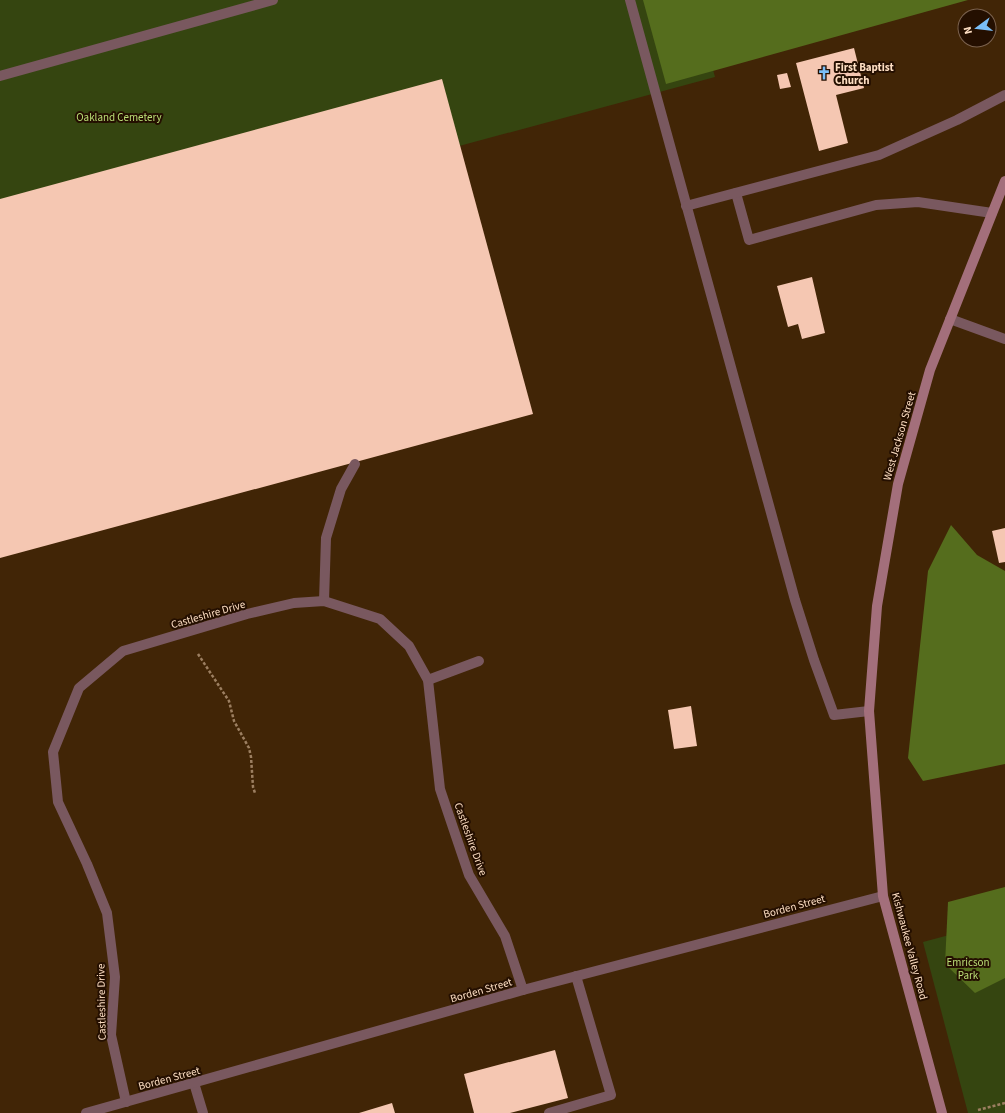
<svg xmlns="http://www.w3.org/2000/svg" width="1005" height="1113" viewBox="0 0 1005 1113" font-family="'Source Sans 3',sans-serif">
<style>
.green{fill:#354510}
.forest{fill:#556d1d}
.building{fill:#f5c7b2}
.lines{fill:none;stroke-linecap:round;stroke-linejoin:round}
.path{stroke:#9c7f61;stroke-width:2.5;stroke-dasharray:3 2;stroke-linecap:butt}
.lane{stroke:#79585f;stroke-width:10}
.street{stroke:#79585f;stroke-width:10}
.secondary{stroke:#a36f7b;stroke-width:10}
.labels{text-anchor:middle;stroke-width:4;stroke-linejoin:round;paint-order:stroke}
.poi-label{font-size:11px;font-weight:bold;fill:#fedfc3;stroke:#240f00;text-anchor:start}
.park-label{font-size:11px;fill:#bbdf76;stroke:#240f00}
.street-label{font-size:11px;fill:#fedfc3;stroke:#240f00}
</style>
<rect width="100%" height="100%" fill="#412506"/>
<!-- green -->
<g class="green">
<polygon points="0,0 694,0 715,77 0,270"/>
<polygon points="1005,920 1005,1113 968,1113 923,942"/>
</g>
<!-- forest -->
<g class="forest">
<polygon points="643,0 968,0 666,84"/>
<polygon points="951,525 977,555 1005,571 1005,764 923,781 908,758 928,571"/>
<polygon points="1005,887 1005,978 975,993 945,964 948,902"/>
</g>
<!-- building -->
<g class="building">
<polygon points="854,48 864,88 836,95 848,143 819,151 796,63"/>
<polygon points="787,73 791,87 780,89 777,75"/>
<polygon points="442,79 533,414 0,558 0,199"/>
<polygon points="812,277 825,333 802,339 798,324 788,327 777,286"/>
<polygon points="1005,528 1005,562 999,563 992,531"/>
<polygon points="691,706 697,746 674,749 668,710"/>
<polygon points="555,1050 568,1098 510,1113 474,1113 464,1074"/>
<polygon points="392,1103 395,1113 359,1113"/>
</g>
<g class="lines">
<!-- path -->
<g class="path">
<polyline points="198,654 229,701 234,721 249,748 251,757 253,787 255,793"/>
<polyline points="978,1110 1005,1103"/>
</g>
<!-- lane -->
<g class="lane">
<polyline points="630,0 795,600 814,660 834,715 869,711"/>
<polyline points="0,76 273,0"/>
<polyline points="736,193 749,240 876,205 918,202 992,213"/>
<polyline points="686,206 879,155 957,120 1005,95"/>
<polyline points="950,319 1005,339"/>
<polyline points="324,601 326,538 341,489 355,464"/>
<polyline points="428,680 479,661"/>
<polyline points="194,1083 203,1113"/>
<polyline points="549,1113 611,1095 576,976"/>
</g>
<!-- street -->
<g class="street">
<polyline points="126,1102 111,1035 115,977 107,913 87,864 58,802 53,752 79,688 123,651 247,614 294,603 324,601 380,619 409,646 428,680 440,789 469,875 505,936 523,990"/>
<polyline points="86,1113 523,990 883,896"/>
</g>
<!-- secondary -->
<polyline class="secondary" points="942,1113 883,896 869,711 877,606 898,484 930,370 1005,181"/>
</g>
<!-- icons -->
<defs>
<g id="church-bare" transform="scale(1.08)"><path d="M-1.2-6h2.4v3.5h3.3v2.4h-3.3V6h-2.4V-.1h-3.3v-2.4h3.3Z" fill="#7abff8" stroke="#240f00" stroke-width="2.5" paint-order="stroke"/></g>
</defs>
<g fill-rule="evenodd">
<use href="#church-bare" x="824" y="73"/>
</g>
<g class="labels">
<!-- poi labels -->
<g class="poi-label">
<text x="835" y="71">First Baptist<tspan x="835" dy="13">Church</tspan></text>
</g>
<!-- park labels -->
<g class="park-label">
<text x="119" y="121">Oakland Cemetery</text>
<text x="968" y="966">Emricson<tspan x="968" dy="13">Park</tspan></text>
</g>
<!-- street labels -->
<g class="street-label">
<text transform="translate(899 436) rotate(-74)" y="4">West Jackson Street</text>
<text transform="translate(208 614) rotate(-16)" y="4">Castleshire Drive</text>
<text transform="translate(471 839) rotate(70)" y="4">Castleshire Drive</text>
<text transform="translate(794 906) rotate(-15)" y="4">Borden Street</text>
<text transform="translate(910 946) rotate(75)" y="4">Kishwaukee Valley Road</text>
<text transform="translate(481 990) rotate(-16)" y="4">Borden Street</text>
<text transform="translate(101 1002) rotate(-91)" y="4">Castleshire Drive</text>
<text transform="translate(169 1078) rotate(-15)" y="4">Borden Street</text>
</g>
</g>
<!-- north arrow -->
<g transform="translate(977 28) rotate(255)"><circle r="19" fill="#240f00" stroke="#7b624e"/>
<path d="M0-3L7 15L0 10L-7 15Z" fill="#7abff8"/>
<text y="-6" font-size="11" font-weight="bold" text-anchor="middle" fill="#fedfc3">N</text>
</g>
</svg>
